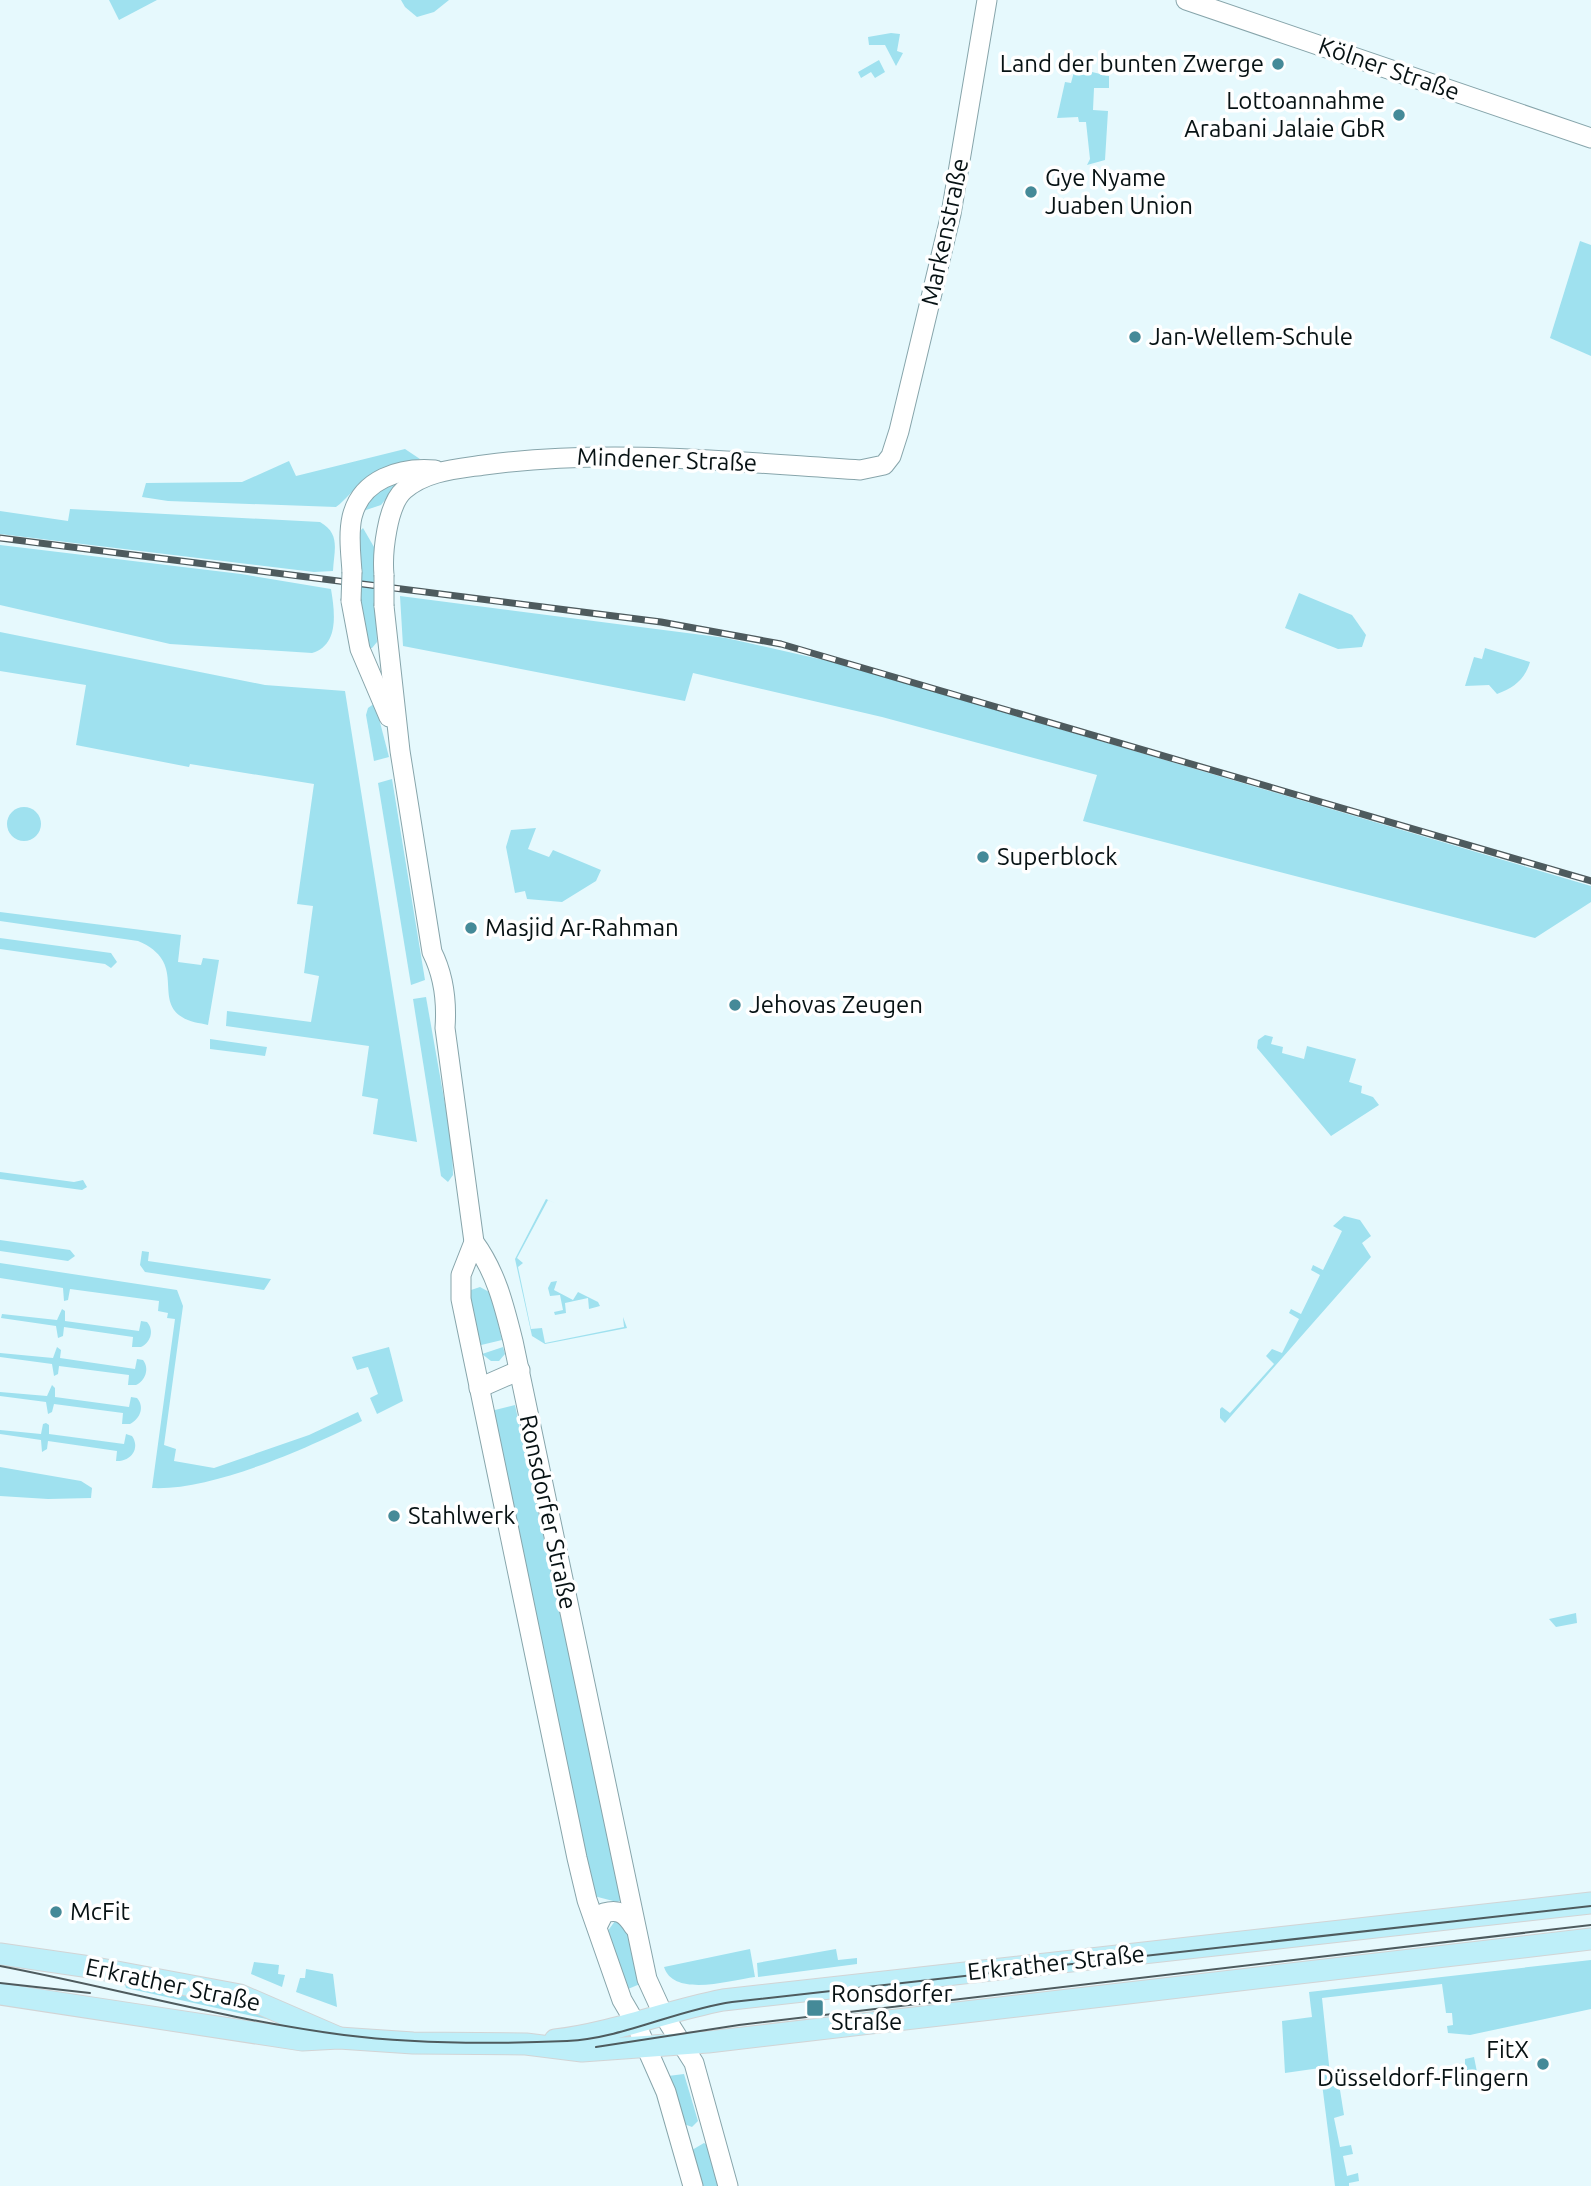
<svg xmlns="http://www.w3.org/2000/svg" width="1591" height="2186" viewBox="0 0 1591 2186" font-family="Ubuntu,sans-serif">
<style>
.green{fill:#9fe1ef}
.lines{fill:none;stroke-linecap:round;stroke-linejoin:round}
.secondary-casing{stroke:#87a5ab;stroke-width:21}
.primary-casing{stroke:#d2d4d5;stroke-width:23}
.secondary{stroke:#fff;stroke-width:19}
.primary{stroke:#beeff9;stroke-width:21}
.tram{stroke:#4e5b5e;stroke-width:2}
.rail-casing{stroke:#4e5b5e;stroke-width:7}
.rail{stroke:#fff;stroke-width:4.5;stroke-dasharray:13;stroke-linecap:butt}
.secondary-bridge-casing{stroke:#87a5ab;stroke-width:21;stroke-linecap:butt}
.secondary-bridge{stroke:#fff;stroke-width:19}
.poi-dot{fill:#458a98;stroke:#fff;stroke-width:2.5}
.labels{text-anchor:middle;stroke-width:7;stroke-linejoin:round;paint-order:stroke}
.poi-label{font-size:24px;fill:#071214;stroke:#fff;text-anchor:start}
.street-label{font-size:24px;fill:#071214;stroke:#fff}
</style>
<rect width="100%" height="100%" fill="#e6f9fd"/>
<!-- green -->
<g class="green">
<polygon points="109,0 157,0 119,20"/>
<polygon points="401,0 449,0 434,12 417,17 405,7"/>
<polygon points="891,33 900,34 897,51 903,53 896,66 885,45 869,45 868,37"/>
<polygon points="879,60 885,72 875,78 871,72 861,78 858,72"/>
<polygon points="1075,68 1109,76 1109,88 1094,88 1093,110 1108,111 1105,160 1087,165 1090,159 1086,122 1079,122 1078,117 1057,118 1065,82 1071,83"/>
<polygon points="1580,241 1591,245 1591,356 1550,338"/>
<path d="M 405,449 L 420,459 C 400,464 378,467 363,481 C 353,489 346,500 336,507 L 168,501 L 142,497 L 146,483 L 242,482 L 289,461 L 296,476 Z"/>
<polygon points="402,479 381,505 363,511 378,490"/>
<path d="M 70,509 L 320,522 C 341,534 334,550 333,571 L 314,572 L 0,534 L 0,511 L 68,521 Z"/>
<polygon points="363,528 374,547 377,642 372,648 369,648 360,603 359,532"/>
<path d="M 0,545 L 241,574 L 331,589 C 335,613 339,645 312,653 L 170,644 L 0,605 Z"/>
<polygon points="1299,593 1352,615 1366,635 1362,647 1338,649 1285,628"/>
<polygon points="400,596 726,638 837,663 1591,886 1591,902 1535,938 1083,821 1097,775 882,717 693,673 685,701 403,646"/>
<polygon points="0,632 265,685 345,691 417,1142 373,1134 378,1099 362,1096 369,1046 226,1026 227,1011 311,1022 319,976 304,973 313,906 297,904 314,784 190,764 189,767 76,745 86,685 0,671"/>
<path d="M 1485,648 L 1530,662 C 1525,679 1514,688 1497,694 L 1489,685 L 1465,686 L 1474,657 L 1482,659 Z"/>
<polygon points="375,703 389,757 374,761 366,715 368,708"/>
<polygon points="392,779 425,980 411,985 378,783"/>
<circle cx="24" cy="824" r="17"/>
<polygon points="536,828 528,849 549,857 553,850 601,870 596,881 562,902 527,899 525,891 515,893 506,847 511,830"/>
<path d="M 0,912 L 181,935 L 178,962 L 201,965 L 203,958 L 219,960 L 208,1025 C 200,1023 189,1022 182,1017 C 153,999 188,962 138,941 L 0,921 Z"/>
<polygon points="0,938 111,953 117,962 111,968 105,964 0,949"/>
<polygon points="426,997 452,1144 453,1175 448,1182 441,1176 413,999"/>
<polygon points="1265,1035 1273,1037 1271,1044 1283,1047 1282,1053 1304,1059 1307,1046 1356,1059 1349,1082 1362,1086 1361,1093 1373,1097 1379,1105 1331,1136 1257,1048 1258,1040"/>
<polygon points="210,1039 267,1047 265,1056 210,1049"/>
<polygon points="0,1172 74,1182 83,1180 87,1187 82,1190 0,1179"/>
<polygon points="546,1199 557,1204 548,1200 517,1258 523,1263 518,1267 531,1329 542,1328 545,1343 624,1327 623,1317 627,1328 545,1344 532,1336 515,1259"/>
<polygon points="1344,1216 1360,1220 1371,1236 1362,1243 1371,1257 1225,1423 1220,1418 1220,1409 1222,1407 1230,1413 1274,1364 1266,1356 1272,1349 1282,1353 1299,1319 1289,1313 1291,1309 1301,1314 1320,1275 1311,1270 1313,1265 1323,1270 1342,1231 1333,1226"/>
<polygon points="0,1240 70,1250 75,1256 68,1261 0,1251"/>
<polygon points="142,1251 149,1252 148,1261 271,1279 264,1290 145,1272 140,1265"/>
<path d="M 0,1263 L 177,1290 L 183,1306 L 164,1445 L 176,1449 L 174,1461 L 214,1468 L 309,1435 L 358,1412 L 362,1421 C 308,1448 212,1491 152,1488 L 175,1319 L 167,1318 L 168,1313 L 158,1311 L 159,1301 L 70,1289 L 68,1300 L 64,1301 L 63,1288 L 0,1278 Z"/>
<polygon points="557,1281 554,1290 573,1300 578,1292 598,1302 600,1306 589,1309 588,1298 565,1303 566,1313 555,1315 554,1312 563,1310 560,1295 550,1296 548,1288 551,1282"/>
<polygon points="480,1287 491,1293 502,1340 477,1346 468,1291"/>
<path d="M 62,1309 L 65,1311 L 65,1321 L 139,1331 L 141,1321 L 147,1322 C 155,1331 150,1343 141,1347 L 132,1347 L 133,1337 L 64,1327 L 63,1336 L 58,1338 L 56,1326 L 1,1318 L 2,1314 L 57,1320 Z"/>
<path d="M 57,1347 L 61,1350 L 60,1358 L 135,1369 L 137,1359 L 143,1360 C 150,1369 145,1381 136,1385 L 128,1385 L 129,1375 L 59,1366 L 58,1374 L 54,1376 L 52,1364 L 0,1357 L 0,1353 L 53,1358 Z"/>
<polygon points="389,1347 403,1401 377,1414 370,1398 378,1394 368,1367 357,1370 352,1357"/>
<polygon points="503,1347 505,1354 499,1361 491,1361 482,1354"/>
<path d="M 52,1385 L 55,1388 L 55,1397 L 129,1407 L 131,1397 L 137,1398 C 145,1407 140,1419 130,1424 L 122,1424 L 123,1413 L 54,1404 L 52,1412 L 48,1414 L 46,1402 L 0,1396 L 0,1392 L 47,1396 Z"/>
<polygon points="515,1405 622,1900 617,1902 594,1896 491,1411"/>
<path d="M 46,1423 L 49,1425 L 49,1434 L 124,1444 L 126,1434 L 132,1436 C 141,1449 130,1462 116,1461 L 117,1451 L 48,1441 L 47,1449 L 42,1452 L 41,1440 L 0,1434 L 0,1430 L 41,1434 L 43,1424 Z"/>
<polygon points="0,1467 81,1481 92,1488 91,1498 48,1499 0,1496"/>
<polygon points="1576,1613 1577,1623 1556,1627 1549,1619"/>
<polygon points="615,1921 627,1927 640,1984 628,1989 607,1932"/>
<path d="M 750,1949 L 755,1977 C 731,1980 674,1998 664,1967 Z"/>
<polygon points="836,1949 838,1960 857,1958 857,1964 758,1977 757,1963"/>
<polygon points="1591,1960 1591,2009 1470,2035 1448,2033 1447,2026 1453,2025 1452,2013 1446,2013 1442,1984 1322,1998 1331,2084 1340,2090 1344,2115 1334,2118 1340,2147 1351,2145 1353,2154 1343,2156 1347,2176 1358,2173 1359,2181 1349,2183 1349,2186 1335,2186 1320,2068 1285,2073 1282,2021 1312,2017 1309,1992"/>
<polygon points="254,1962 279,1965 278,1974 285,1975 282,1987 251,1974"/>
<polygon points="306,1969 333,1974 337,2007 296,1992 300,1978 305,1978"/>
<polygon points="125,1985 238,2002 280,2022 126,1988"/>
<polygon points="1474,2057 1478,2077 1465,2080 1465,2059"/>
<polygon points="684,2074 698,2121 692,2127 684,2124 668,2076"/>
<polygon points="704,2143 707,2145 719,2186 701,2186 692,2150"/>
</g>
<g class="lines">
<!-- secondary casing -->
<g class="secondary-casing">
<g id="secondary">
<polyline points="1186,0 1591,138"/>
<path d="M 352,572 C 351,555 348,535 352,517 C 361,479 400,467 435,470"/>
<path d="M 384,575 C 382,554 387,505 404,490 C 425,471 457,469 484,465 C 609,448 735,462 860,470 L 884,465 L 891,456 L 899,431 L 951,214 L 987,0"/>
<polyline points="351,601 360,649 389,717"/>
<path d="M 384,606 L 400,751 L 432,952 C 444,976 447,1001 445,1028 L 474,1242 C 496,1272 504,1305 513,1341 L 647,1979 L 663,2014 L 694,2063 L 728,2186"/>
<polyline points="474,1242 461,1275 461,1299 577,1858 587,1900 622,2000 636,2024 666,2092 693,2186"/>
<polyline points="479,1388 520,1370"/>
<path d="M 597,1927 L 604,1913 C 619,1909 625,1913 634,1927"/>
</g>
</g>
<!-- primary casing -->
<g class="primary-casing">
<g id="primary">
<polyline points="0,1954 90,1967 240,1995 337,2037"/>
<polyline points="0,1994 302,2040 339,2038 413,2043 526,2044 582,2051 708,2042 1591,1939"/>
<path d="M 555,2040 C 613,2033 666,2011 723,2000 L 1591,1903"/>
</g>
</g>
<!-- secondary -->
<use href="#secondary" class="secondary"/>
<!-- primary -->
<use href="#primary" class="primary"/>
<!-- tram -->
<g class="tram">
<path d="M 0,1966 C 115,1988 228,2020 344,2035 C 415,2044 496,2044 567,2041 C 624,2038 676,2010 732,2002 L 1591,1906"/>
<polyline points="0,1983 90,1993"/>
<polyline points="596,2047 739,2025 1591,1925"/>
</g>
<!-- rail casing -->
<g class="rail-casing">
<polyline id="rail" points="0,538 661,622 781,644 1591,881"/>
</g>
<!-- rail -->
<use href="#rail" class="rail"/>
<!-- secondary-bridge casing -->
<g class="secondary-bridge-casing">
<g id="secondary-bridge">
<polyline points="351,601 352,572"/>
<polyline points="384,606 384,575"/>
</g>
</g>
<!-- secondary-bridge -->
<use href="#secondary-bridge" class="secondary-bridge"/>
</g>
<!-- markers -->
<g class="poi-dot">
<circle cx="1278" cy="64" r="7"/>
<circle cx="1399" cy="115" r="7"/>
<circle cx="1031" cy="192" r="7"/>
<circle cx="1135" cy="337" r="7"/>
<circle cx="983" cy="857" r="7"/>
<circle cx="471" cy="928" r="7"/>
<circle cx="735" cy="1005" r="7"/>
<circle cx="394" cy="1516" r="7"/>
<circle cx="56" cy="1912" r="7"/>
<rect x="806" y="1999" width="18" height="18" rx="3.5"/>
<circle cx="1543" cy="2064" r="7"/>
</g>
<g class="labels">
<!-- poi labels -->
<g class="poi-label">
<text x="1264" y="72" text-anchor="end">Land der bunten Zwerge</text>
<text x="1385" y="109" text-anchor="end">Lottoannahme<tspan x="1385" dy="28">Arabani Jalaie GbR</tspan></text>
<text x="1045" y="186">Gye Nyame<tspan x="1045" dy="28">Juaben Union</tspan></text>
<text x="1149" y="345">Jan-Wellem-Schule</text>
<text x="997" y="865">Superblock</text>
<text x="485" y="936">Masjid Ar-Rahman</text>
<text x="749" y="1013">Jehovas Zeugen</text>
<text x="408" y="1524">Stahlwerk</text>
<text x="70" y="1920">McFit</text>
<text x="831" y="2002">Ronsdorfer<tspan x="831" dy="28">Straße</tspan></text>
<text x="1529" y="2058" text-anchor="end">FitX<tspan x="1529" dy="28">Düsseldorf-Flingern</tspan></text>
</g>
<!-- street labels -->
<g class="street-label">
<text transform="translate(1389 69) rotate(19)" y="8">Kölner Straße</text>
<text transform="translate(945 232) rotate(-78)" y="8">Markenstraße</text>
<text transform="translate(667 460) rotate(2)" y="8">Mindener Straße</text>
<text transform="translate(548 1512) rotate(78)" y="8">Ronsdorfer Straße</text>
<text transform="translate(1056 1963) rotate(-6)" y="8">Erkrather Straße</text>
<text transform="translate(173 1985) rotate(12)" y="8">Erkrather Straße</text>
</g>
</g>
</svg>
